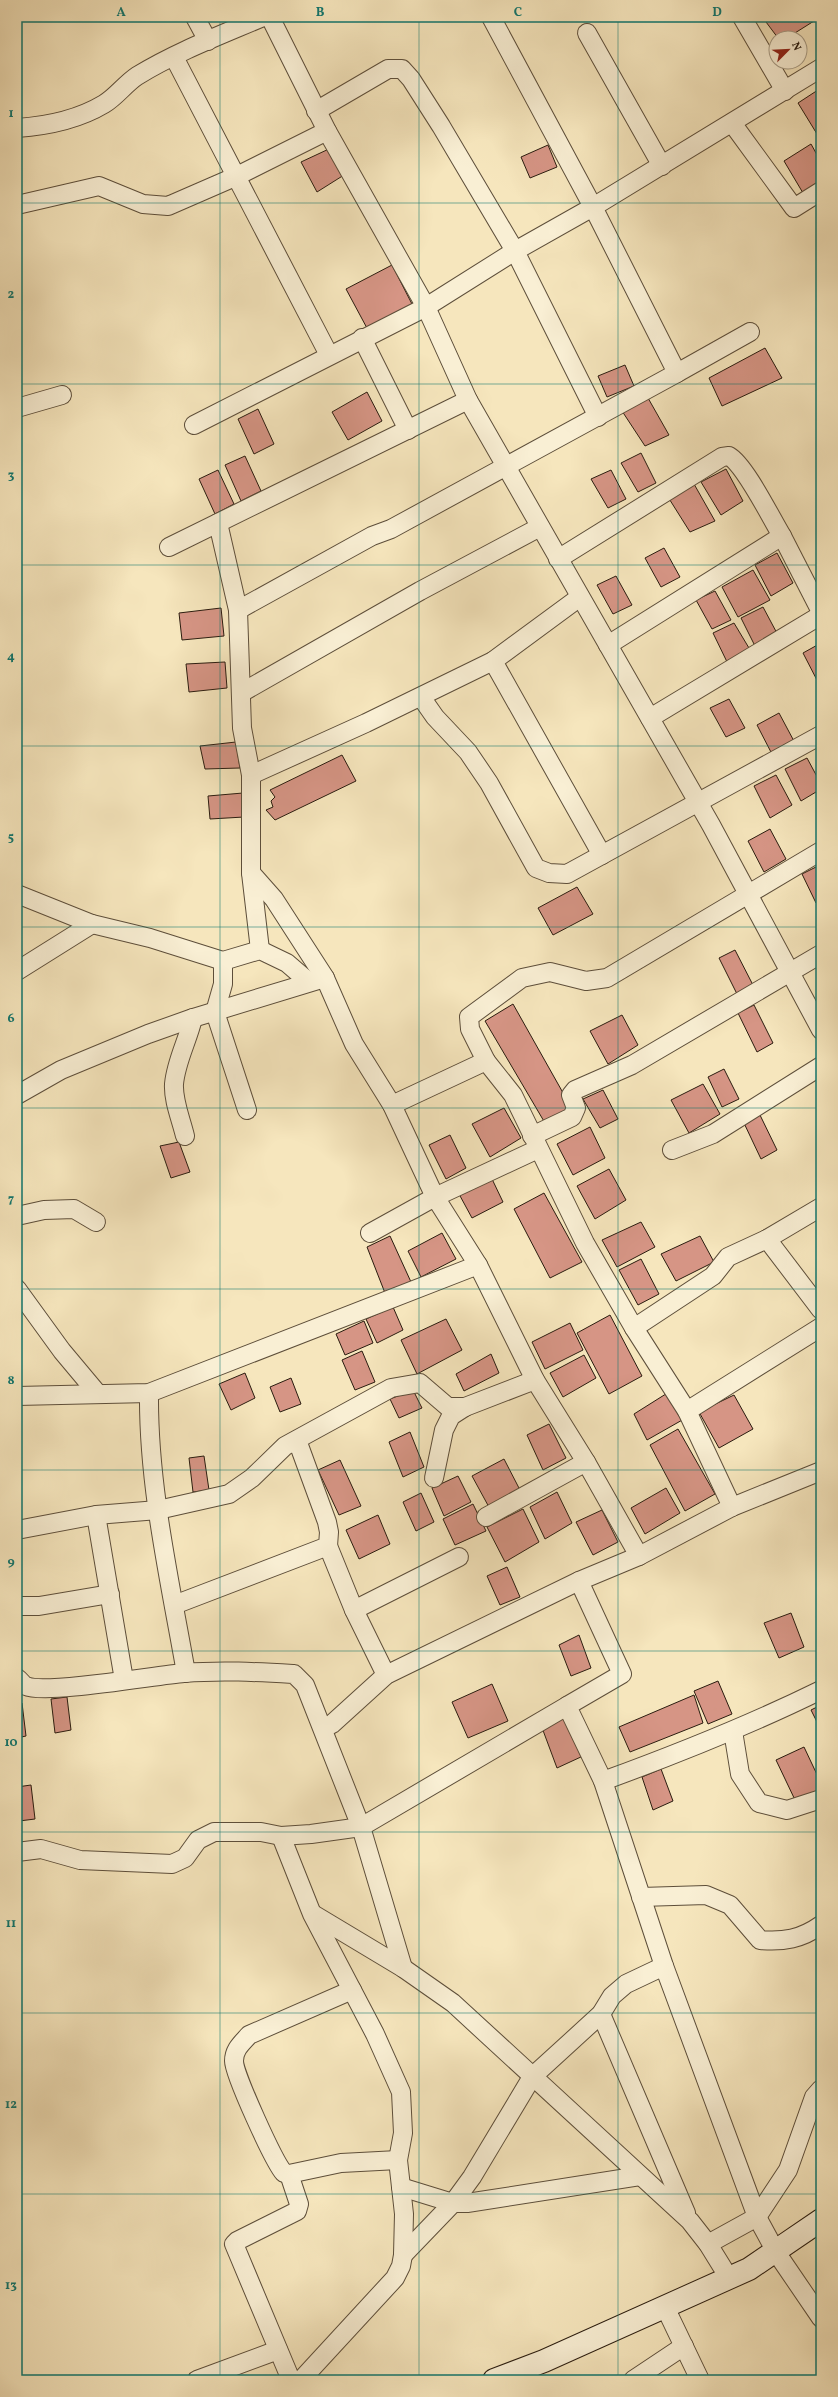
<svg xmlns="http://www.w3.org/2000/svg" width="838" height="2397" viewBox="0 0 838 2397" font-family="Vollkorn,serif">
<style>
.building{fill:#d69585;stroke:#2a1c0f}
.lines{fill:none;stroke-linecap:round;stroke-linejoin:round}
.street-casing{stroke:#5d4e3a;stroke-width:20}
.secondary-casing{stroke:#2a1c0f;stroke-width:24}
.street{stroke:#f9efd4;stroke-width:18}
.secondary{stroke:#f9efd4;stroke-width:22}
.grid{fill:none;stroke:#0f766e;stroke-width:1;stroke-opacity:0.55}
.neatline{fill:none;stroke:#0f766e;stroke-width:1.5}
.grid-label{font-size:13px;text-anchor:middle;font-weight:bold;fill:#0f766e}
</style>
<rect width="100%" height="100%" fill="#f6e6bd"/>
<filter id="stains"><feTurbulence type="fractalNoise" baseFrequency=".005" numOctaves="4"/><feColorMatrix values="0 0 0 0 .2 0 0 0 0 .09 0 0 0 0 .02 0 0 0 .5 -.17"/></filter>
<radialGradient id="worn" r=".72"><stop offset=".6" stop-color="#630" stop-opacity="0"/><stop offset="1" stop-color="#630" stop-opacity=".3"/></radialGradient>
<!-- building -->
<g class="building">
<polygon points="765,17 812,17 814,21 787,38 778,38 763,18"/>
<polygon points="821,88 821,132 817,134 798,103"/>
<polygon points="811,144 821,162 821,183 803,193 784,161"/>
<polygon points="548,145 557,167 530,178 521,157"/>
<polygon points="331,148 344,175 317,192 301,162"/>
<polygon points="392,265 412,304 368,330 346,289"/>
<polygon points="765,348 782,378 722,406 709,378"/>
<polygon points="625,365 634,386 607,397 598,376"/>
<polygon points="367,392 382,421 348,440 332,412"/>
<polygon points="648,398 669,435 645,446 622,411"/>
<polygon points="258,409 274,444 254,454 238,419"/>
<polygon points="641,453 656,483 638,492 621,463"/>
<polygon points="245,456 261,491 241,501 225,465"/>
<polygon points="726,469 743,501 721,515 701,482"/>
<polygon points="218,470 234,504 215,514 199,479"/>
<polygon points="611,470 626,499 608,508 591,479"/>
<polygon points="694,484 715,521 690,532 668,497"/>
<polygon points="664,548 680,577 661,587 645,558"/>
<polygon points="777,553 793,583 771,596 755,565"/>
<polygon points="753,570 770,600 738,617 722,587"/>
<polygon points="616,576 632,605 613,614 597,585"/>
<polygon points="715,591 731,620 712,629 696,600"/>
<polygon points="763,607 779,637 757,650 741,618"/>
<polygon points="221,608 224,636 182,640 179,613"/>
<polygon points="734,623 752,653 729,666 713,633"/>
<polygon points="821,643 821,683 819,684 803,653"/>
<polygon points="225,662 227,688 189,692 186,664"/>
<polygon points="729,699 745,728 726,737 710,708"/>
<polygon points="779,713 795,743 773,756 757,725"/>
<polygon points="236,742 240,768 205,769 200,746"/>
<polygon points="342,755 356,781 275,820 266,810 273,807 271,801 275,797 270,790"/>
<polygon points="807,758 821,784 821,789 801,801 785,769"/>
<polygon points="776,775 792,805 770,818 754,786"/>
<polygon points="243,793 244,817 210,819 208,796"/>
<polygon points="770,829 786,859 764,872 748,841"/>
<polygon points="818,866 821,871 821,901 816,903 802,874"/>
<polygon points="577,887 593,914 553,935 538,908"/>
<polygon points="735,950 754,987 738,996 719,958"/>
<polygon points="513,1004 571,1107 545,1123 485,1021"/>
<polygon points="754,1005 773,1043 757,1052 738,1013"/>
<polygon points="622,1015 638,1045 608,1064 590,1031"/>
<polygon points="724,1069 739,1099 722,1107 708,1077"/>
<polygon points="703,1084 720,1114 689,1133 671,1100"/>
<polygon points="603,1090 618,1119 600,1128 583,1099"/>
<polygon points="504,1108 521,1138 490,1157 472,1124"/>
<polygon points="759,1113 777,1150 761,1159 743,1121"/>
<polygon points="590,1127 605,1158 573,1175 557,1144"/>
<polygon points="450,1135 466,1168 446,1179 429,1145"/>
<polygon points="179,1142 190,1172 171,1178 160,1146"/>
<polygon points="609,1169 626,1200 595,1219 577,1186"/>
<polygon points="492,1179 503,1202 472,1218 459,1194"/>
<polygon points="544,1193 582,1262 550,1278 514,1209"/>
<polygon points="641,1222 655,1247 617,1267 602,1240"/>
<polygon points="442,1233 456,1259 421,1277 408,1251"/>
<polygon points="390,1236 411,1282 385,1293 367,1247"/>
<polygon points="700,1236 714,1262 676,1281 661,1254"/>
<polygon points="641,1259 659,1294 638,1305 619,1270"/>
<polygon points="393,1307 403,1330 377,1343 366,1319"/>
<polygon points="610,1315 642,1376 609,1394 577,1333"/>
<polygon points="446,1319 462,1350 417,1374 401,1340"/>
<polygon points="364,1321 373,1343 345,1355 336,1334"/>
<polygon points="570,1323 583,1350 545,1369 532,1342"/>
<polygon points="362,1351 375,1382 355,1390 342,1360"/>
<polygon points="491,1354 499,1373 464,1391 456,1374"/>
<polygon points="584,1355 596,1378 563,1397 550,1373"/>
<polygon points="245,1373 255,1398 231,1410 219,1384"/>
<polygon points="291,1378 301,1404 280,1412 270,1387"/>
<polygon points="413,1390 422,1408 399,1418 390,1399"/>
<polygon points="669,1392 684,1419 647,1440 634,1414"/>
<polygon points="734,1395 753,1429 719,1448 699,1412"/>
<polygon points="549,1424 566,1458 543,1470 527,1435"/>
<polygon points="678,1429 715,1494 685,1511 650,1445"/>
<polygon points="410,1432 424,1467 403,1477 389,1442"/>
<polygon points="204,1456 209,1490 193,1492 189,1458"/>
<polygon points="504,1459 520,1490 490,1509 472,1476"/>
<polygon points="340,1460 361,1506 339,1515 318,1470"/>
<polygon points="458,1476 471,1502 444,1516 432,1488"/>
<polygon points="666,1488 680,1513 645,1534 631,1508"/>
<polygon points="557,1492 572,1523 545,1539 530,1507"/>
<polygon points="421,1493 434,1522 416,1531 403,1502"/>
<polygon points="473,1504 486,1531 455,1545 443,1519"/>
<polygon points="523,1509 539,1542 505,1562 487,1527"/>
<polygon points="602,1510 618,1542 593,1555 576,1522"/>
<polygon points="378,1515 390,1544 359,1559 346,1530"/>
<polygon points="507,1567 520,1597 500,1605 487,1576"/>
<polygon points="791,1613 804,1647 779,1658 764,1623"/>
<polygon points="579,1635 591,1668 571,1676 559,1645"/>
<polygon points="718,1681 732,1714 708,1724 694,1691"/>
<polygon points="492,1684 508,1721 468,1738 452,1702"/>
<polygon points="694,1695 703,1723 630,1752 619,1727"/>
<polygon points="67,1697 71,1730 55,1733 51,1699"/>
<polygon points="22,1703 26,1736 17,1738 17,1704"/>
<polygon points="821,1705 821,1730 811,1710"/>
<polygon points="565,1713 583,1756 557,1768 541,1725"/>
<polygon points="804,1747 821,1783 821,1789 796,1802 776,1760"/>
<polygon points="661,1769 673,1801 653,1810 642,1777"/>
<polygon points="31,1785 35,1819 19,1821 17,1787"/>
</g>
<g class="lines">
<!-- street casing -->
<g class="street-casing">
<g id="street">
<polyline points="195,17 208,41"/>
<polyline points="270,17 327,131 426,307 468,400 711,825 821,1030"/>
<polyline points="742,17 785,91"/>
<polyline points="587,33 662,166"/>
<polyline points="174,57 329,355"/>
<polyline points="316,111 388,69 402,69 411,79 441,126 515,251 598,417"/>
<polyline points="732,123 794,208 821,191"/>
<path d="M 17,128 C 46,126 79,119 104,104 C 116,97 125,84 137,76 C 176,52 221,35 263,17"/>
<polyline points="17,205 99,186 143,204 168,206 237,176 327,131"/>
<polyline points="362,338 408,430"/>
<polyline points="677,373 750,332"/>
<polyline points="17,408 62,395"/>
<polyline points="194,425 426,307 515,251 593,207 821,68"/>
<polyline points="218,523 238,610 242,728 251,775 251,873 260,950"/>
<polyline points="782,536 821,612"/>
<polyline points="169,547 468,400"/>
<path d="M 558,559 L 722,457 L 729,456 C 745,465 771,518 782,536 L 608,645"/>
<polyline points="238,610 372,536 391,529 677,373 593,207 491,17"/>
<polyline points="493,661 602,855"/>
<polyline points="241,693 420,591 540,527"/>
<polyline points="421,697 435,717 468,752 489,783 536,868 549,873 567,874 821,735"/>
<polyline points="650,718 821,615"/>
<polyline points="251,775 366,723 493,661 580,597"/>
<polyline points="251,873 274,899 325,978 354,1044 392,1105 435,1197 478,1265 535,1380 586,1462 486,1517"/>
<polyline points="17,894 92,924 150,938 223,961 260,950 287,963 309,982"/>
<polyline points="223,961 223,984 215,1012 247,1110"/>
<polyline points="17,971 92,924"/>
<polyline points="486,1061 470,1029 469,1017 522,978 550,972 586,981 607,978 821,851"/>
<polyline points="17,1095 61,1070 148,1034 193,1018 325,978"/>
<polyline points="392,1105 486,1061 513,1095 585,1243 634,1328 687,1411 732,1507"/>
<path d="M 185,1136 C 181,1119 173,1101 174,1084 C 176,1061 188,1040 193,1018"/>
<polyline points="532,1136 572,1117 576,1108 571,1095 575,1090 632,1065 821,954"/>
<polyline points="672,1150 713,1134 821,1066"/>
<polyline points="17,1216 44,1210 74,1209 96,1222"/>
<polyline points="370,1233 435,1197 538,1149"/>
<polyline points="767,1239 821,1310"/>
<polyline points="17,1289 62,1351 98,1394"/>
<polyline points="634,1328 713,1276 728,1257 767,1239 821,1207"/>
<path d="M 149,1393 C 148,1486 170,1581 186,1673"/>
<polyline points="17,1396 149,1393 478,1265"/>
<polyline points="687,1411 821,1327"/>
<polyline points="586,1462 639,1556"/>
<polyline points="434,1478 444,1430 451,1416 465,1407"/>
<polyline points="96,1515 124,1680"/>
<polyline points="17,1530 96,1515 158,1510 229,1494 252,1478 285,1446 391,1388 420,1383 448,1407 465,1407 535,1380"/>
<polyline points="328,1546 354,1610 386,1675"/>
<polyline points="579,1581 622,1674 567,1706 603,1781 664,1966 757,2217 776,2252 821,2318"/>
<polyline points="174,1605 328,1546 329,1532 327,1522 297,1440"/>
<polyline points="17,1606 39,1606 110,1594"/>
<polyline points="354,1610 459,1557"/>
<path d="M 17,1678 C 20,1680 23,1685 26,1686 C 45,1695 157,1675 184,1673 C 221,1670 257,1672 294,1674 L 305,1685 L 361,1827 L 403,1968"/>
<polyline points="323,1729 332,1724 386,1675 579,1581 639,1556 732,1507 821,1471"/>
<polyline points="733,1731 740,1774 759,1803 787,1810 821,1799"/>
<path d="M 603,1781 C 677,1754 750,1725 821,1690"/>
<polyline points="281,1836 312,1914 375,2034 401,2092 403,2133 398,2160 404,2214 403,2255 401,2266 395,2278 301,2380"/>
<polyline points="17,1852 41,1849 80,1860 172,1864 185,1858 198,1840 214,1832 261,1832 281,1836 311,1834 361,1827 567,1706"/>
<path d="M 641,1897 L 706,1895 L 730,1905 L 760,1940 C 784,1942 801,1939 821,1925"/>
<polyline points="313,1914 403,1968 453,2003 690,2221 708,2244 729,2278"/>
<path d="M 352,1990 L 249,2035 C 242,2043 234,2049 234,2061 C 234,2074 274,2162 284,2173 L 289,2174 L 341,2163 L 398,2160"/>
<polyline points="601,2014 686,2213"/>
<polyline points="289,2174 299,2204 297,2211 237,2241 234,2244 291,2380"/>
<polyline points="401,2187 453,2203 467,2203 640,2176"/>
<polyline points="708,2244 757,2217 788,2170 814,2097 821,2089"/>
<polyline points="403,2255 453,2203 472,2177 532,2077 601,2014 612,1996 626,1984 664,1966"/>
<polyline points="665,2307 700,2380"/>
<polyline points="197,2380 278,2350"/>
<polyline points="633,2380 684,2346"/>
</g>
</g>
<!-- secondary casing -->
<g class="secondary-casing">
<polyline id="secondary" points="494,2380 544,2361 749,2269 821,2220"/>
</g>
<!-- street -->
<use href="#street" class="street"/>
<!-- secondary -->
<use href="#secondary" class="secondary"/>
</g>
<!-- grid -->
<path class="grid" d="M 220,17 L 220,2380M 419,17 L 419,2380M 618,17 L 618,2380M 17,203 L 821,203M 17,384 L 821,384M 17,565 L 821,565M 17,746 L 821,746M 17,927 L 821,927M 17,1108 L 821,1108M 17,1289 L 821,1289M 17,1470 L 821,1470M 17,1651 L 821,1651M 17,1832 L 821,1832M 17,2013 L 821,2013M 17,2194 L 821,2194"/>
<!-- margin -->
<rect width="838" height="2397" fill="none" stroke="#f6e6bd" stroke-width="44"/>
<!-- north arrow -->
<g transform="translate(788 50) rotate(66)"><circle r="19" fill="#f9efd4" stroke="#a69b85"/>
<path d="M0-3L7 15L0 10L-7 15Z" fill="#8f2418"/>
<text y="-6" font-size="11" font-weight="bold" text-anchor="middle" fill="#2a1c0f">N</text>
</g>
<rect x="22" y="22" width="794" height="2353" class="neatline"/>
<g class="grid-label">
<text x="121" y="16">A</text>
<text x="320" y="16">B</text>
<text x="518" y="16">C</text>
<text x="717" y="16">D</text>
<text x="11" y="117">1</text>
<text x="11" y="298">2</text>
<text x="11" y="479">3</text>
<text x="11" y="660">4</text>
<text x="11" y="841">5</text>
<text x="11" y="1022">6</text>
<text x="11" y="1203">7</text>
<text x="11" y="1384">8</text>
<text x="11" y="1565">9</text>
<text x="11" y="1746">10</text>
<text x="11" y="1927">11</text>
<text x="11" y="2108">12</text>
<text x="11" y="2289">13</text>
</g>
<rect width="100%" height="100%" filter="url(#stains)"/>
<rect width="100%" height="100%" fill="url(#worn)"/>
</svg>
